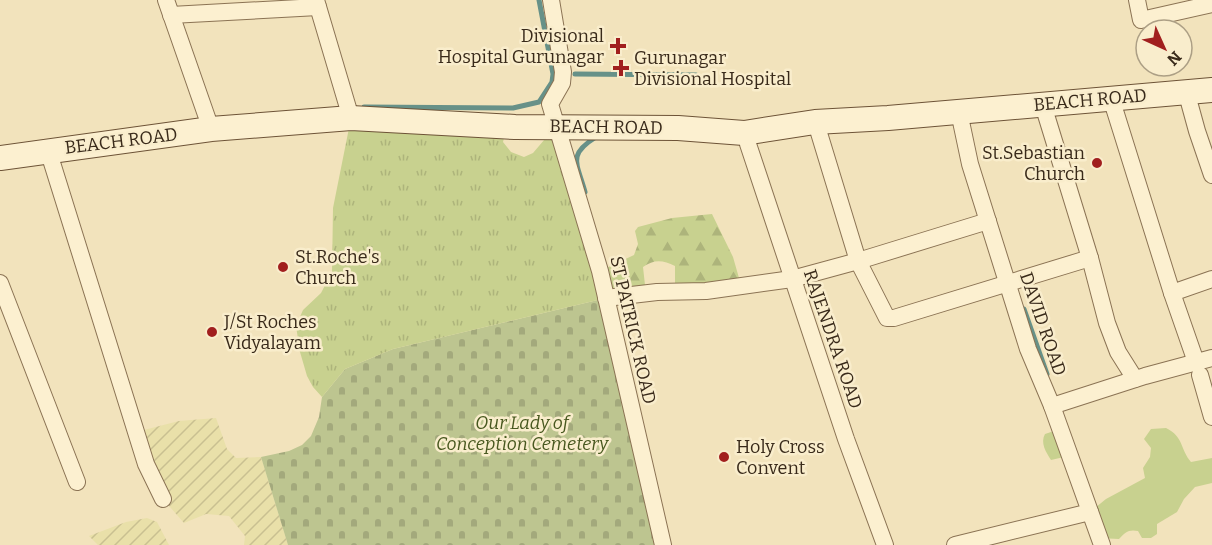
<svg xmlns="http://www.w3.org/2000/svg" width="1212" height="545" viewBox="0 0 1212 545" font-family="Bitter,serif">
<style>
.farmland{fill:url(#farmland-furrows)}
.grass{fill:#c8d18f}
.forest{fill:url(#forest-firs)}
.cemetery{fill:url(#cemetery-stones)}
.park{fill:url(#park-tufts)}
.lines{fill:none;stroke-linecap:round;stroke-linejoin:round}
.stream{stroke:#679188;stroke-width:5}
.street-casing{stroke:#8b7354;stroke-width:18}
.secondary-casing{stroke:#6d5337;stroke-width:26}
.street{stroke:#fcf0d0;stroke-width:16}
.secondary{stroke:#fcf0d0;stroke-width:24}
.poi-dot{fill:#a11f1e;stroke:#f9edcc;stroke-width:2}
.labels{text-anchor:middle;stroke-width:5;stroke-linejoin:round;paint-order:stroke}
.poi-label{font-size:18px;fill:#392a1a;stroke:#f9edcc;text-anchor:start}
.street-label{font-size:18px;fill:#392a1a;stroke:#f9edcc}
.park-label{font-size:18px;font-style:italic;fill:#48581f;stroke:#f9edcc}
</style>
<defs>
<pattern id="farmland-furrows" width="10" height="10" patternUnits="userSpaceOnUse" patternTransform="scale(1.5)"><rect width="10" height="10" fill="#e9e0a9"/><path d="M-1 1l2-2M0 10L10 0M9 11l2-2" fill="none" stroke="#c9c091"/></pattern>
<pattern id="forest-firs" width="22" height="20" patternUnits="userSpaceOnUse" patternTransform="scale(1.5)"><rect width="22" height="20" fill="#c8d18f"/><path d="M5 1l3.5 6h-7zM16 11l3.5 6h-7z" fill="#adb47b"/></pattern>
<pattern id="cemetery-stones" width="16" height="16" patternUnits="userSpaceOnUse" patternTransform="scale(1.5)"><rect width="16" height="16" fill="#bdc590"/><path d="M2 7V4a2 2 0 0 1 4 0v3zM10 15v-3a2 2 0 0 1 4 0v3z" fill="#a3a97c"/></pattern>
<pattern id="park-tufts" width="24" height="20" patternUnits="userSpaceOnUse" patternTransform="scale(1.5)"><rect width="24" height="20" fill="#c8d18f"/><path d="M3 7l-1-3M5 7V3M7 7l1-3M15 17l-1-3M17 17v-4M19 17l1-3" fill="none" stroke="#adb47b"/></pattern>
</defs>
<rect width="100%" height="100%" fill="#f2e3bc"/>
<!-- farmland -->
<g class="farmland">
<polygon points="216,418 227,449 236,458 261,457 288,545 244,545 245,536 229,516 206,514 184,523 163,499 136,432 179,421"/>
<polygon points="147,518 157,522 169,545 98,545 89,536 126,522"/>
</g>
<!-- grass -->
<g class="grass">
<path d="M 1166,428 C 1184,437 1180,449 1191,462 L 1212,458 L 1212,483 L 1195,487 L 1184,499 L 1177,512 L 1157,524 L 1157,534 L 1151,538 L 1142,538 L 1138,531 C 1129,529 1125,532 1119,539 L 1099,538 L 1090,512 L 1106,499 L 1145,478 L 1143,468 L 1150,457 L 1151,448 L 1144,439 L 1151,429 Z"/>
<path d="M 1060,429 L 1064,457 L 1051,460 C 1046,452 1040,443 1045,434 Z"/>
</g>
<!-- forest -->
<path class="forest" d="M 712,214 L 733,257 L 741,285 L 675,292 L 675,266 C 663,260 654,259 643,267 L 646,294 L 606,298 L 600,271 L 634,255 L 638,244 L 635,231 L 638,227 L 672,218 Z"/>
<!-- cemetery -->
<polygon class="cemetery" points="606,298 663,545 288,545 261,457 289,451 302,445 311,436 319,417 322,397 345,369 393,349"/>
<!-- park -->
<polygon class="park" points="351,118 505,134 503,142 511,152 524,157 533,153 556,126 606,298 393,349 345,369 322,397 313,387 307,376 300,352 296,326 303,310 321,293 332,272 333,208"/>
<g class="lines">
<!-- stream -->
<g class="stream">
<polyline points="575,74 696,75"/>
<polyline points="364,107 513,108 539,102 552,82 553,74 539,0"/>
<path d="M 585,192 C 577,163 567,155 596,137"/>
<polyline points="1024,309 1047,374"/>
</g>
<!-- street casing -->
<g class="street-casing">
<g id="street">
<polyline points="166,0 211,129"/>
<polyline points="316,0 351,118"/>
<polyline points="551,0 563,72 562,83 550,104 600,271 663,545"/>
<polyline points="1137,0 1141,20 1212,4"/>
<polyline points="171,15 318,7"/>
<polyline points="1186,91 1197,131 1212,175"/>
<polyline points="1111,98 1172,293 1196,362"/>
<polyline points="1043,105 1090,258 1107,323 1118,352 1135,379"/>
<polyline points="959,112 970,164 1028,349 1052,406 1102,545"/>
<polyline points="819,133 858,261 887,318 894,318 1090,258"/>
<polyline points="748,144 846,439 885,545"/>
<polyline points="48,150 146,464 163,499"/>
<polyline points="0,283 77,482"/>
<polyline points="1172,293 1212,279"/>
<polyline points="606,298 657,292 706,291 792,279 858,261 988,221"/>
<polyline points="1200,375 1212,417"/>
<polyline points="1052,406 1145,376 1212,358"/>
<polyline points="955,545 1090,512"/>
</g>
</g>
<!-- secondary casing -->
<g class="secondary-casing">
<polyline id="secondary" points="0,158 211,129 351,118 515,127 678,128 744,133 815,122 888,118 1212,90"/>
</g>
<!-- street -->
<use href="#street" class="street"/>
<!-- secondary -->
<use href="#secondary" class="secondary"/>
</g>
<!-- markers -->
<g class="poi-dot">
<path d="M615 37h6v6h6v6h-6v6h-6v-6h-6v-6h6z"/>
<path d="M618 59h6v6h6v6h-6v6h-6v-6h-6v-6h6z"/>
<circle cx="1097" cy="163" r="6"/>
<circle cx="283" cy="267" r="6"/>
<circle cx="212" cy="332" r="6"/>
<circle cx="724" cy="457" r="6"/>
</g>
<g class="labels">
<!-- poi labels -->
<g class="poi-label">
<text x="604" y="42" text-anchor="end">Divisional<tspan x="604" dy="21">Hospital Gurunagar</tspan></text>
<text x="634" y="64">Gurunagar<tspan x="634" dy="21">Divisional Hospital</tspan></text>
<text x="1085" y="159" text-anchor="end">St.Sebastian<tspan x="1085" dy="21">Church</tspan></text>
<text x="295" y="263">St.Roche's<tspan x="295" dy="21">Church</tspan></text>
<text x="224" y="328">J/St Roches<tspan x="224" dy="21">Vidyalayam</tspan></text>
<text x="736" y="453">Holy Cross<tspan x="736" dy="21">Convent</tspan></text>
</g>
<!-- street labels -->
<g class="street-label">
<text transform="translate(1090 100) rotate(-5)" y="6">BEACH ROAD</text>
<text transform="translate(606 127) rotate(1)" y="6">BEACH ROAD</text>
<text transform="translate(121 141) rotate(-7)" y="6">BEACH ROAD</text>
<text transform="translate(1043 324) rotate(71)" y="6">DAVID ROAD</text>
<text transform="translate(633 330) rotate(77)" y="6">ST PATRICK ROAD</text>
<text transform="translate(833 339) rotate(71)" y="6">RAJENDRA ROAD</text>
</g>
<!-- park labels -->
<g class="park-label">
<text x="522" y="429">Our Lady of<tspan x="522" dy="21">Conception Cemetery</tspan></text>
</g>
</g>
<!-- north arrow -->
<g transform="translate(1164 48) rotate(135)"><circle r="28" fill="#f9edcc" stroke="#ac9f85" stroke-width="1.5"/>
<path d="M0-4.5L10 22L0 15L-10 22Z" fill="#a11f1e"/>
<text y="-9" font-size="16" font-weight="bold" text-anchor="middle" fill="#392a1a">N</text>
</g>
</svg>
